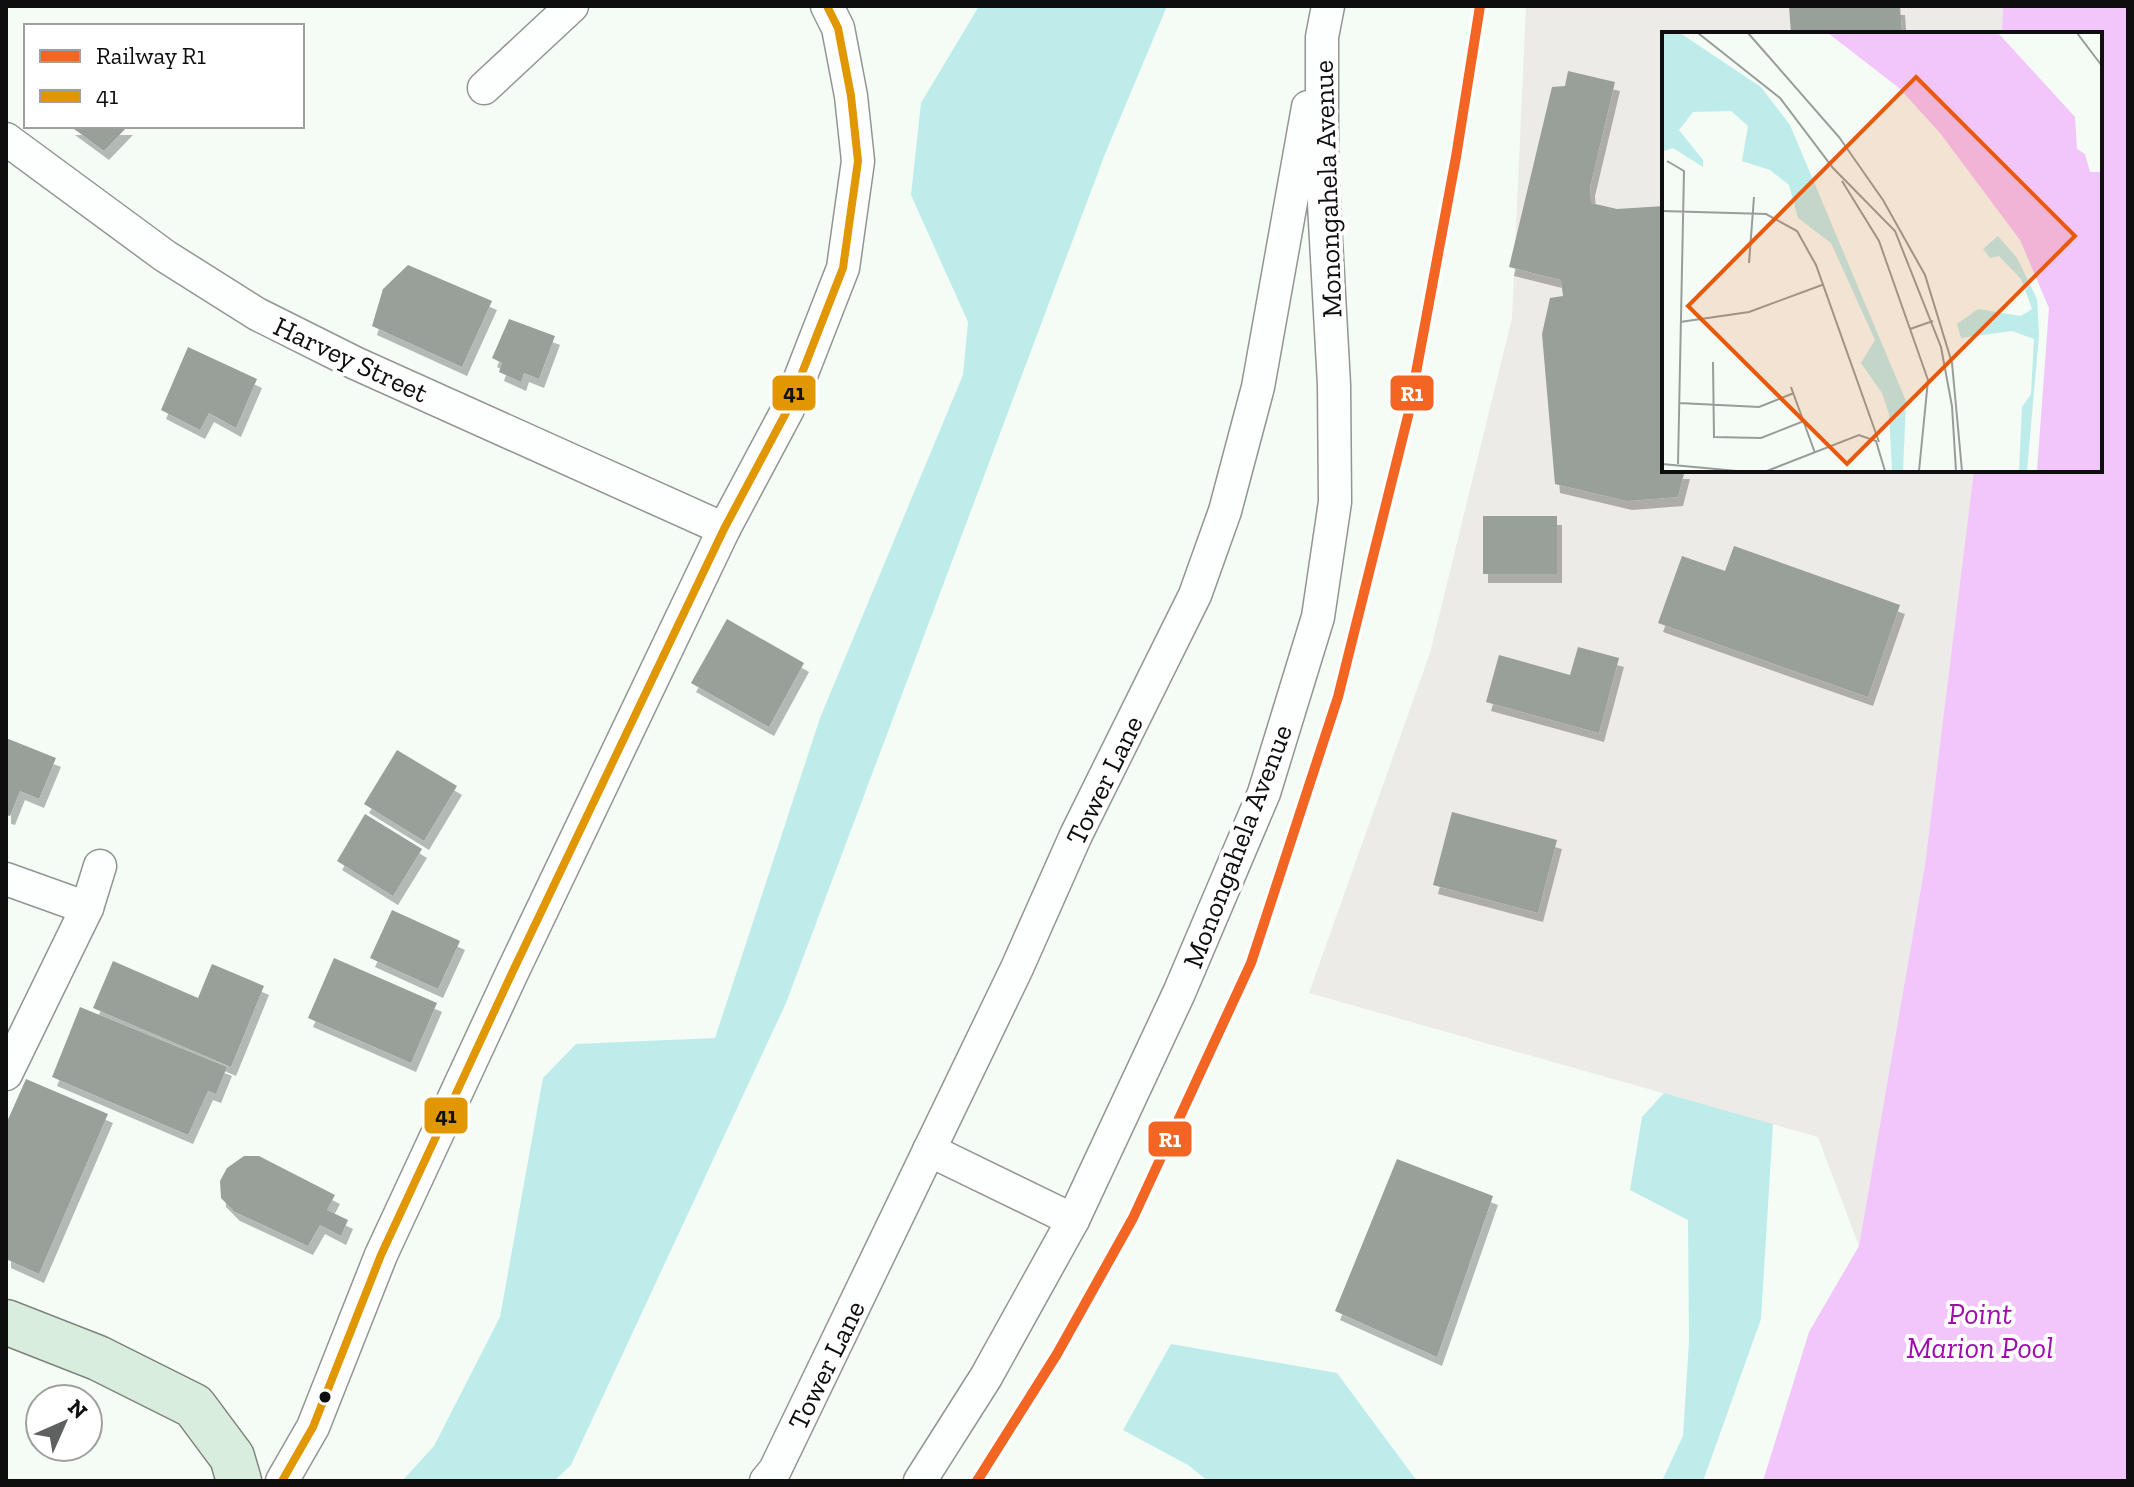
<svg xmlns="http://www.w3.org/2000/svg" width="2134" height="1487" viewBox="0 0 2134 1487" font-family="'Zilla Slab',serif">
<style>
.industrial{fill:#ecebe7}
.forest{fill:#beecea}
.water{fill:#f2c5fb}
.building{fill:#999f99;filter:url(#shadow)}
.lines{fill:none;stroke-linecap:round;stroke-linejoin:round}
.street-casing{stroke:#929592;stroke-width:35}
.primary-casing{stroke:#7f827f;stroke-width:47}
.street{stroke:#fdfffe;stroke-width:32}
.primary{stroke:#d9eddd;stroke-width:44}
.bus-1-casing{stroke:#fff;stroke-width:14}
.bus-1{stroke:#e09701;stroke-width:8}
.rail-1-casing{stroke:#fff;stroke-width:16}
.rail-1{stroke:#f26522;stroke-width:10}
.bus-dot{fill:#0e0e0e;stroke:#fff;stroke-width:3}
.labels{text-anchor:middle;stroke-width:8;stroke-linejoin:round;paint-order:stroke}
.street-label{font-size:28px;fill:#0e0e0e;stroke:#fff}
.water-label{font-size:30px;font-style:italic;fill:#a10aae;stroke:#fff}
.inset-road{fill:none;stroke:#989d99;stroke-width:2}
.view{fill:#e8590c;fill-opacity:0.15;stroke:#e8590c;stroke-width:4}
.inset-edge{fill:none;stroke:#0e0e0e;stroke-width:4}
.line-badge{stroke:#fff;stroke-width:3}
.badge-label{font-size:22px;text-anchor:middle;font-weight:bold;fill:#fff}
.pale-badge-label{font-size:22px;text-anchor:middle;font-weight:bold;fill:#111}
</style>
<defs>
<filter id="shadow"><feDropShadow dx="5" dy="9" stdDeviation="0" flood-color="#0004"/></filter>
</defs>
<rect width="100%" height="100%" fill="#f4fcf5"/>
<!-- industrial -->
<polygon class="industrial" points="1526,6 2003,6 2002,34 1664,34 1664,470 1974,470 1925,865 1859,1246 1818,1137 1309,993 1430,653 1512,318"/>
<!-- forest -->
<g class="forest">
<polygon points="979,6 1167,6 1105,154 786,1003 571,1465 554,1481 402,1481 434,1446 500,1317 543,1078 576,1044 715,1038 820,718 963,375 968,322 911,195 921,103"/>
<polygon points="1664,1093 1773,1124 1761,1319 1703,1481 1662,1481 1683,1436 1689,1341 1688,1220 1630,1190 1642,1117"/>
<polygon points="1171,1344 1337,1373 1417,1481 1208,1481 1188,1465 1123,1430"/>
</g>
<!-- water -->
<polygon class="water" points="2003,6 2128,6 2128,1481 1763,1481 1809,1332 1859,1246 1925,865 1974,470 2100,470 2100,34 2002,34"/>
<!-- building -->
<g class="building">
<polygon points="1789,6 1900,6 1902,34 1791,34"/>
<polygon points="1568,71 1615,82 1590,187 1591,203 1617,209 1664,206 1664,470 1685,470 1678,497 1627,501 1555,484 1542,334 1550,298 1563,296 1561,280 1509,267 1552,87 1565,86"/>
<polygon points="70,126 128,126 104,151"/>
<polygon points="408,265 492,301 462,367 372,326 383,289"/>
<polygon points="509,319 555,336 539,379 524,373 521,382 499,372 502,363 492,358"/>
<polygon points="188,347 257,379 236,428 209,413 200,430 161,410"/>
<rect x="1483" y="516" width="74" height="58"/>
<polygon points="1734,546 1900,605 1868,697 1658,623 1682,556 1725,571"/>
<polygon points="727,619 804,663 769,727 691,683"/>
<polygon points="1578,647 1619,658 1599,733 1486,702 1499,655 1570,675"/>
<polygon points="6,738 56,758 39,799 20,791 10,816 6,815"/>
<polygon points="397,750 457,786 424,841 364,804"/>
<polygon points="1452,812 1557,840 1538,913 1433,885"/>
<polygon points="365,814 422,849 393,896 337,861"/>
<polygon points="392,910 460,941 438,989 370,958"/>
<polygon points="334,958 437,1003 411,1063 308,1018"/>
<polygon points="113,961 198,998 212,964 264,986 231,1067 93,1008"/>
<polygon points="80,1007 227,1067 216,1094 208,1091 188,1135 52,1077"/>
<polygon points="26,1079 108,1114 39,1274 6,1259 6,1124"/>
<polygon points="244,1156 259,1156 335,1195 327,1210 348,1220 341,1236 320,1225 308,1246 235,1212 221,1198 220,1181 227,1168"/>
<polygon points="1397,1159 1493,1196 1437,1357 1335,1311"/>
</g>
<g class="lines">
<!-- street casing -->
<g class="street-casing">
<g id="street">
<polyline points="484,88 572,6"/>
<polyline points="6,139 165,256 257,314 355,363 724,529"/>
<polyline points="6,879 87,908"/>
<polyline points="6,1074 87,908 100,866"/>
<polyline points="929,1150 1073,1220"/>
<polyline points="282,1481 313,1427 381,1255 512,973 724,529 788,409 843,268 858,161 851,96 838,28 827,6"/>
<polyline points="766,1481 775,1470 1017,968 1076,835 1195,595 1225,511 1258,387 1308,107"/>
<polyline points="920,1481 986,1377 1073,1220 1179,993 1264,793 1318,617 1335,502 1334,385 1322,167 1322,37 1328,6"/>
</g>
</g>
<!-- primary casing -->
<g class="primary-casing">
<polyline id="primary" points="6,1322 98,1358 194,1406 232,1457 239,1481"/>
</g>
<!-- street -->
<use href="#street" class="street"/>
<!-- primary -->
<use href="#primary" class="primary"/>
<!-- bus-1 casing -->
<g class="bus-1-casing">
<polyline id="bus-1" points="282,1481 313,1427 381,1255 512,973 724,529 788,409 843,268 858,161 851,96 838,28 827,6"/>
</g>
<!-- bus-1 -->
<use href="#bus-1" class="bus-1"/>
<!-- rail-1 casing -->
<g class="rail-1-casing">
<polyline id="rail-1" points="977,1481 1057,1354 1133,1218 1251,963 1338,697 1408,416 1456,157 1480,6"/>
</g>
<!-- rail-1 -->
<use href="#rail-1" class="rail-1"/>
</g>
<!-- markers -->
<circle class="bus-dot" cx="325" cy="1397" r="7"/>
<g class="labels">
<!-- street labels -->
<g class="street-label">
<text transform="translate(1327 189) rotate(-92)" y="10">Monongahela Avenue</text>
<text transform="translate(351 359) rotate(25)" y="10">Harvey Street</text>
<text transform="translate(1104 780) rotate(-64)" y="10">Tower Lane</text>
<text transform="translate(1237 846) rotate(-69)" y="10">Monongahela Avenue</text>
<text transform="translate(826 1365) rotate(-64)" y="10">Tower Lane</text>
</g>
<!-- water labels -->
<g class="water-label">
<text x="1980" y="1324">Point<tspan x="1980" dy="34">Marion Pool</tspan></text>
</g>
</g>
<!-- overview -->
<g transform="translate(1662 32)">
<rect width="440" height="440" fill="#f4fcf5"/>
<path d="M 0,1 L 18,1 L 99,55 L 128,93 L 244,369 L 241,439 L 230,439 L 227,382 L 220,361 L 199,331 L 213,308 L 169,211 L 136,186 L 127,153 L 108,138 L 80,129 L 86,94 L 69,79 L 31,80 L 17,98 L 41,128 L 41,135 L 11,116 L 0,120 ZM 336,204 L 355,226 L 375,267 L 377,303 L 365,439 L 357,439 L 360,375 L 369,362 L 372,307 L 350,299 L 299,306 L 295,292 L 316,277 L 359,284 L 370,277 L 359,247 L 337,224 L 328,226 L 321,217 Z" fill="#beecea"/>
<path d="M 166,1 L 336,1 L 413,85 L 415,117 L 423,122 L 428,140 L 440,140 L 440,439 L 375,439 L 387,276 L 358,208 L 278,101 L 237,56 Z" fill="#f2c5fb"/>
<path class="inset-road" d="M 36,1 L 118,66 L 171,136 L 233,199 L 279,315 L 290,374 L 294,439M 86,1 L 177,105 L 221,168 L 263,243 L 290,331 L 300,439M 415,1 L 440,34M 5,129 L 22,139 L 16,432M 180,149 L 217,209 L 266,348 L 257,439M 0,179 L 104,182 L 135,199 L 154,233 L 217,410M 87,231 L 92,165M 18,290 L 87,280 L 160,253M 248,297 L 271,289M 51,330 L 52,405 L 99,406 L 142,389M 129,355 L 153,421M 17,371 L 97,375 L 132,361M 0,432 L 75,439M 105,439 L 197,403 L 214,409 L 223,439"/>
<path class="view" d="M 254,45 L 413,204 L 185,432 L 26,274 Z"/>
<rect width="440" height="440" class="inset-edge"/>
</g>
<g class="line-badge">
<rect x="771" y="374" width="46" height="38" rx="8" fill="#e09701"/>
<rect x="1389" y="374" width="46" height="38" rx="8" fill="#f26522"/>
<rect x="423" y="1096" width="46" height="39" rx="8" fill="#e09701"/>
<rect x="1147" y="1120" width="46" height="38" rx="8" fill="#f26522"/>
</g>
<g class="badge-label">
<text x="1412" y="401">R1</text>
<text x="1170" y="1147">R1</text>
</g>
<g class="pale-badge-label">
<text x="794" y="400">41</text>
<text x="446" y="1123">41</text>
</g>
<!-- border -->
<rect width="2134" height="1487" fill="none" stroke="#0e0e0e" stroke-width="16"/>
<!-- legend -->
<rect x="24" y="24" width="280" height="104" fill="#ffffff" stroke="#9f9f9f" stroke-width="2"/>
<rect x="40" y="50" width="40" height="12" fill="#f26522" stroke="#9f9f9f" stroke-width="2"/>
<text x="96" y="64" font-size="24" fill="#0e0e0e">Railway R1</text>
<rect x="40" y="90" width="40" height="12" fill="#e09701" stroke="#9f9f9f" stroke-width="2"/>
<text x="96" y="104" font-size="24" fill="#0e0e0e">41</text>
<!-- north arrow -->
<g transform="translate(64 1423) rotate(45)"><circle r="38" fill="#ffffff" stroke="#9f9f9f" stroke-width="2"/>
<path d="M0-6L14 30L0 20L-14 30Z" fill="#5e615f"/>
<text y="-12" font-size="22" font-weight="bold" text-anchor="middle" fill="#0e0e0e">N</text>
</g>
</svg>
